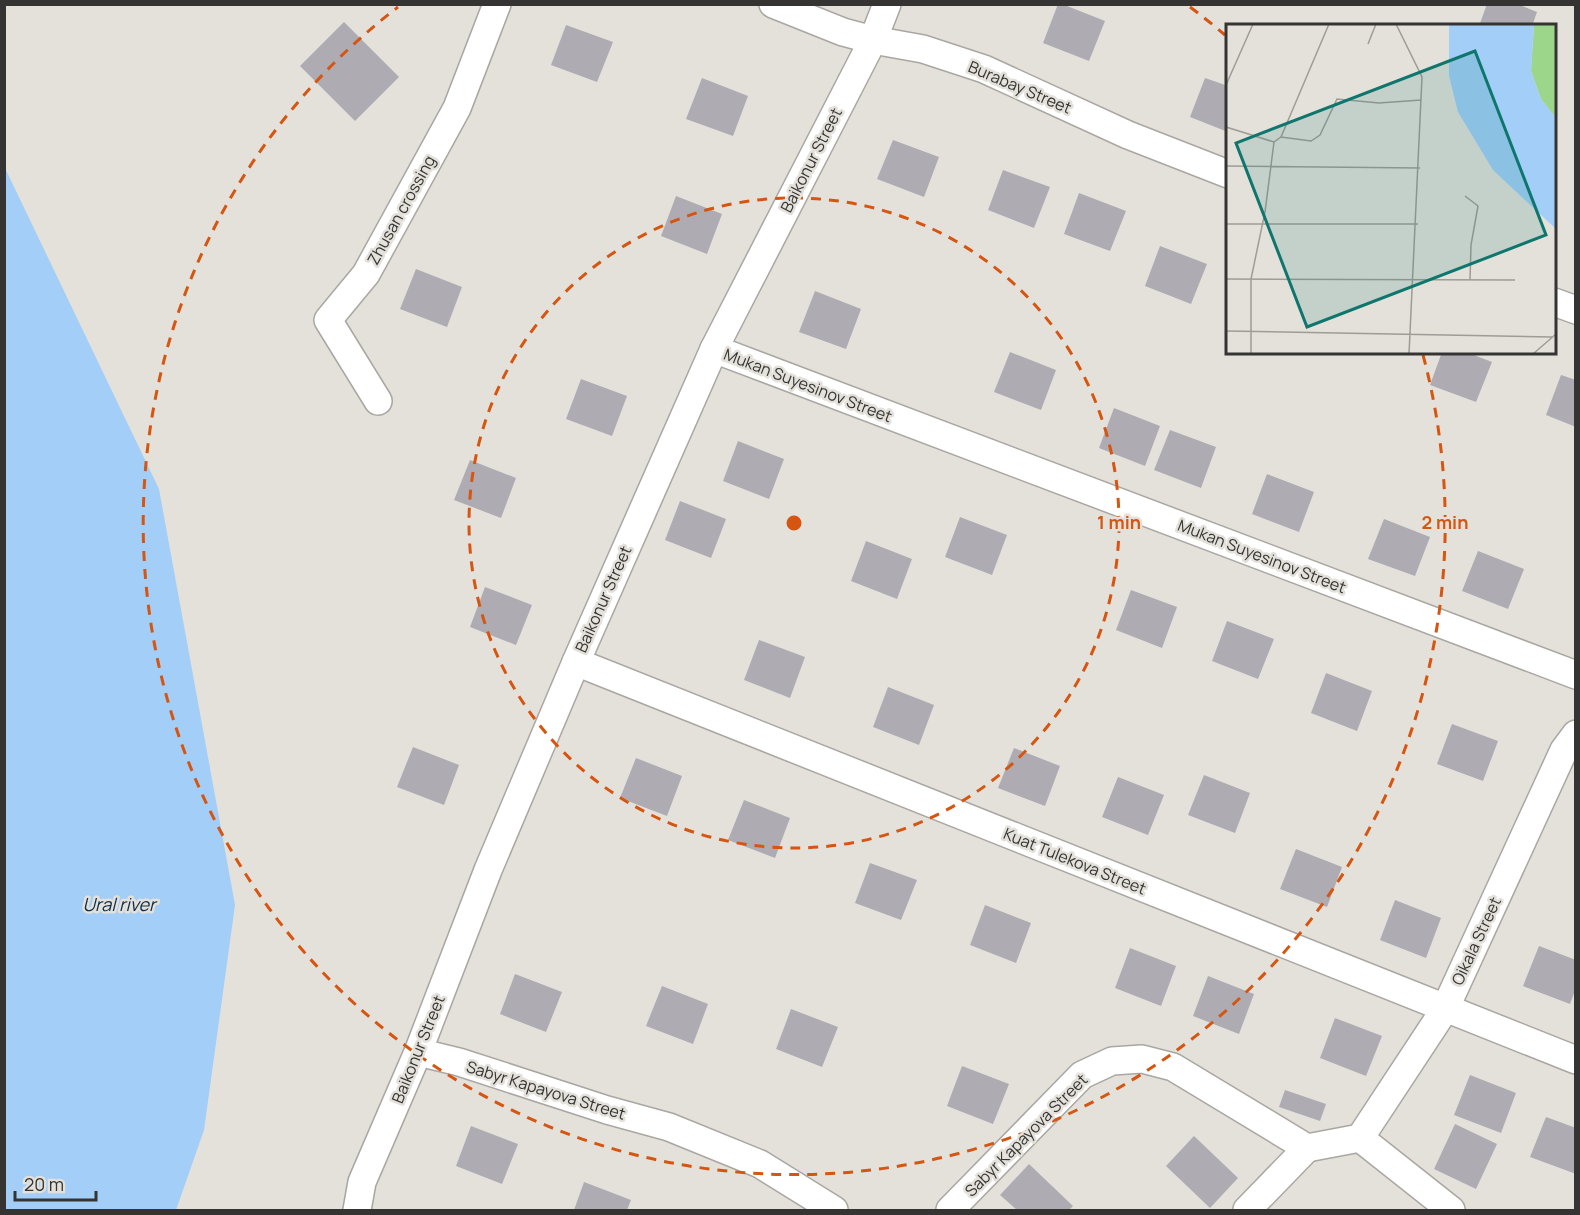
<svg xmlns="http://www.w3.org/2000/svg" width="1580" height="1215" viewBox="0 0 1580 1215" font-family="Manrope,sans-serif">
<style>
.water{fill:#a2cef7}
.building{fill:#aeacb2}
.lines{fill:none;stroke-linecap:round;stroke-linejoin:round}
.street-casing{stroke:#aaa7a2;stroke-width:30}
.street{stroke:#fff;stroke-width:27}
.ring{fill:none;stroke:#d65510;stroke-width:3;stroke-dasharray:10 8}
.labels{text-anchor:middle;stroke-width:5;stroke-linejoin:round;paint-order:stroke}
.street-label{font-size:16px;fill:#353432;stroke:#e4e1db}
.water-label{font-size:18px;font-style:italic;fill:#0c2d47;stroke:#e4e1db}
.inset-road{fill:none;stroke:#9e9c97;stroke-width:1.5}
.view{fill:#0f766e;fill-opacity:0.15;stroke:#0f766e;stroke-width:3}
.inset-edge{fill:none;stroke:#353432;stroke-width:3}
.centre{fill:#d65510;stroke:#e4e1db;stroke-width:3}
.ring-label{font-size:18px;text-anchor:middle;font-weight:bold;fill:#d65510;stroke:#e4e1db;stroke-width:5;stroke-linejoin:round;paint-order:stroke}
</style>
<rect width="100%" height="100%" fill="#e4e1db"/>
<!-- water -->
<polygon class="water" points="4,166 159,489 235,905 204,1130 176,1210 5,1210"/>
<!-- building -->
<g class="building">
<polygon points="1058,4 1062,4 1105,21 1089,61 1043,43"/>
<polygon points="1487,4 1517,4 1537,12 1532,26 1479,26"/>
<polygon points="344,22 399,77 355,121 300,66"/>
<polygon points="566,25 613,42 597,82 551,65"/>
<polygon points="702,78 748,96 733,136 686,119"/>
<polygon points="1205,78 1228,86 1228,132 1190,117"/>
<polygon points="893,140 939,157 924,197 877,179"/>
<polygon points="1003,170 1050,187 1034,228 988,210"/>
<polygon points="1079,193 1126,211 1110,251 1064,234"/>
<polygon points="676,196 722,214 707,254 661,236"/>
<polygon points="1160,246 1207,264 1191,304 1145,286"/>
<polygon points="416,269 462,287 447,327 400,309"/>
<polygon points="815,291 861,309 846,349 799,332"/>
<polygon points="1010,352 1056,370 1041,410 994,392"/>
<polygon points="1442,352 1466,352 1492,362 1476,402 1430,385"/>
<polygon points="1561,375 1576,380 1576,427 1546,415"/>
<polygon points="581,379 627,396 612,436 566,419"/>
<polygon points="1114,408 1160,426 1145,466 1099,448"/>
<polygon points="1170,430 1216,447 1201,488 1154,470"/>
<polygon points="738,441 784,459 769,499 723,481"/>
<polygon points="470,460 516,478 501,518 454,500"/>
<polygon points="1267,474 1314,492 1299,532 1252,514"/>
<polygon points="680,501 726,519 711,558 665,540"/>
<polygon points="960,517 1007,535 992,575 945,557"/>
<polygon points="1384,519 1430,537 1415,576 1368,559"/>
<polygon points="866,541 912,559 897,599 851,581"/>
<polygon points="1478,551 1524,569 1508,609 1462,591"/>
<polygon points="485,587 532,605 516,645 470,627"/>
<polygon points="1131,590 1177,607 1162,648 1116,630"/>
<polygon points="1227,621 1274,639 1258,679 1212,661"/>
<polygon points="759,640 805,657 790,698 744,680"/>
<polygon points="1326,673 1372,691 1357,731 1311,713"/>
<polygon points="888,687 934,705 919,745 873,727"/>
<polygon points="1452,724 1498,741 1483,781 1437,764"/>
<polygon points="413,747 459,765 444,805 397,787"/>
<polygon points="1014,748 1060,766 1045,806 998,788"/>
<polygon points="636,758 682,776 667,816 620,798"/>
<polygon points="1204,775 1250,793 1235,833 1188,815"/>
<polygon points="1118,777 1164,795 1148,835 1102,817"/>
<polygon points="744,800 790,818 775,858 728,840"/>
<polygon points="1296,849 1342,867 1327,907 1280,889"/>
<polygon points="870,863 917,880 901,920 855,903"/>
<polygon points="1395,900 1441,918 1426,958 1380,940"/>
<polygon points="985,905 1031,923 1016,963 970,945"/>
<polygon points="1539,946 1576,960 1576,988 1570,1004 1523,986"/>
<polygon points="1130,948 1176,966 1161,1006 1115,988"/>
<polygon points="515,974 562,992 546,1032 500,1014"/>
<polygon points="1208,976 1254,994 1239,1034 1193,1016"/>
<polygon points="662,986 708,1004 693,1044 646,1026"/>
<polygon points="791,1009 838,1027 822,1067 776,1049"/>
<polygon points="1335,1018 1382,1036 1366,1076 1320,1058"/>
<polygon points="962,1066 1009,1084 993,1124 947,1106"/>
<polygon points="1470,1075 1516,1093 1501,1133 1454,1115"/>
<polygon points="1285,1090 1326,1104 1320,1121 1279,1107"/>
<polygon points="1546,1117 1576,1128 1576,1174 1530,1157"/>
<polygon points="1455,1124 1497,1144 1476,1189 1434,1169"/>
<polygon points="471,1126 518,1144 502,1184 456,1166"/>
<polygon points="1194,1136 1238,1178 1210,1208 1166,1166"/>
<polygon points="1029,1164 1073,1206 1069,1210 1017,1210 1000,1195"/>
<polygon points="584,1182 631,1200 627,1210 574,1210"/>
</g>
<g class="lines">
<!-- street casing -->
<g class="street-casing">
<g id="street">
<polyline points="773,4 843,32 873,40 923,49 984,69 1128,135 1228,174"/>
<polyline points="1554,302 1576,310"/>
<polyline points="714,349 1576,675"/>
<polyline points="378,401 328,320 366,274 457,108 497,4"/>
<polyline points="576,662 1576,1060"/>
<polyline points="418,1052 459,1062 607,1110 669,1127 760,1164 834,1210"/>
<polyline points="1360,1138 1445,1009 1564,750 1576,734"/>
<polyline points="357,1210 362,1182 418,1052 488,870 576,662 714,349 873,40 887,4"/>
<polyline points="950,1210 1082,1075 1112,1061 1142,1059 1173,1067 1307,1148 1360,1138 1451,1210"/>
<polyline points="1247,1210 1307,1148"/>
</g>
</g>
<!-- street -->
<use href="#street" class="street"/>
</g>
<!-- distance rings -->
<g class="ring">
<circle cx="794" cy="523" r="325"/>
<path d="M1190 7A651 651 0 0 1 1225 35M1423 355A651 651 0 1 1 398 7"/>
</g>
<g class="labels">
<!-- street labels -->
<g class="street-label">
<text transform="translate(1020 87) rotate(23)" y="6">Burabay Street</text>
<text transform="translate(811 160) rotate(-63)" y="6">Baikonur Street</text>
<text transform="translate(401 210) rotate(-61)" y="6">Zhusan crossing</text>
<text transform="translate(808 385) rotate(21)" y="6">Mukan Suyesinov Street</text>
<text transform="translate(1262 556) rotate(21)" y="6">Mukan Suyesinov Street</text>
<text transform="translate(603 599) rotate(-66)" y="6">Baikonur Street</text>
<text transform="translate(1075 861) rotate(22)" y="6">Kuat Tulekova Street</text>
<text transform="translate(1476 941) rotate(-65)" y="6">Oikala Street</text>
<text transform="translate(418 1049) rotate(-68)" y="6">Baikonur Street</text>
<text transform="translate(546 1090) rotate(17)" y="6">Sabyr Kapayova Street</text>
<text transform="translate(1026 1135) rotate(-45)" y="6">Sabyr Kapayova Street</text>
</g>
<!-- water labels -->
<g class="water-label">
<text x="119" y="911">Ural river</text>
</g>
</g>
<!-- overview -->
<g transform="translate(1226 24)">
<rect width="330" height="330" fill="#e4e1db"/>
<path d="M 308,0 L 330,0 L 330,94 L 315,75 L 305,47 Z" fill="#9bd68b"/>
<path d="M 223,0 L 308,0 L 305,47 L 315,75 L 330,94 L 330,205 L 267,146 L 232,88 L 223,52 Z" fill="#a2cef7"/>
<path class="inset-road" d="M 170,0 L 196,53 L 183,330M 142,20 L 150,0M 0,61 L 27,0M 0,103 L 48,118 L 55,113 L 85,117 L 94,111 L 111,75 L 153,79 L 195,76M 55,113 L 103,0M 0,142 L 194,144M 239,172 L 252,182 L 245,221 L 244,256M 0,200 L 192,200M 0,255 L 289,256M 0,307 L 326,313M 25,330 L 25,255 L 39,188 L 48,118M 307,330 L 330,310"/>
<path class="view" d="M 249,27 L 320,211 L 81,303 L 10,119 Z"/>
<rect width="330" height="330" class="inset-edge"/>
</g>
<circle cx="794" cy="523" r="9" class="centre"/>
<g class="ring-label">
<text x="1119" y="529">1 min</text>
<text x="1445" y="529">2 min</text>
</g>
<!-- border -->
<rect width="1580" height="1215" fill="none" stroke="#353432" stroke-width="12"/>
<!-- scale -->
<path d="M15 1191v9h81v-9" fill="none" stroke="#353432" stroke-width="3"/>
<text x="24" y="1191" font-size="18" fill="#353432" stroke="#e4e1db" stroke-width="4.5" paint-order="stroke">20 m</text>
</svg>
